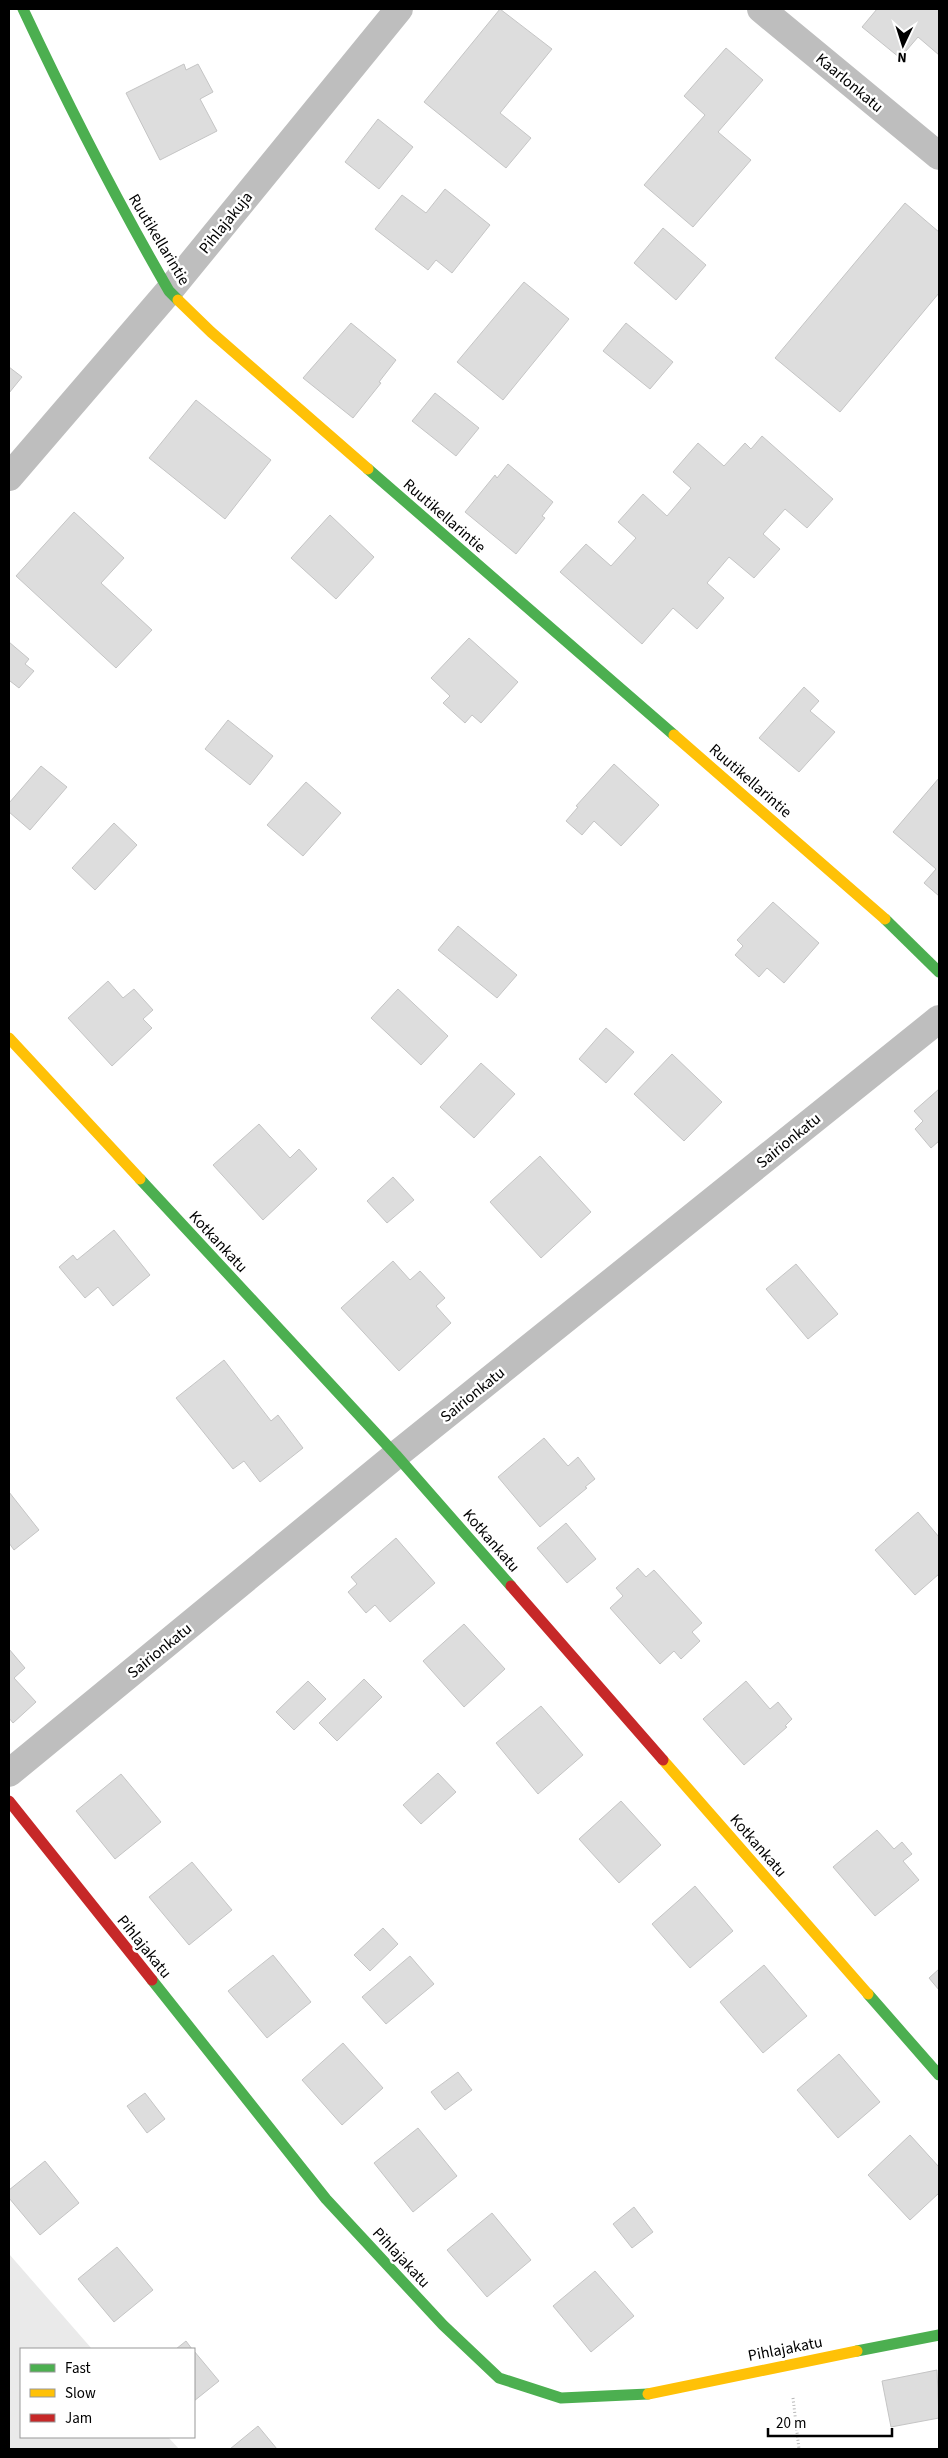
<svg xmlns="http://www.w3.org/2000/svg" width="948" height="2458" viewBox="0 0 948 2458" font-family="'Source Sans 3',sans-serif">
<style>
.green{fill:#eaeaea}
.building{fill:#ddd;stroke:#c5c5c5}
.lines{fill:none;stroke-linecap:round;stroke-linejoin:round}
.path{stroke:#b8b8b8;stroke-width:3;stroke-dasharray:1 2.5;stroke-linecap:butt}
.street{stroke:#bebebe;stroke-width:28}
.fast{stroke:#4caf50;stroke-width:11}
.slow{stroke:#ffc107;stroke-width:11}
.jam{stroke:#c62828;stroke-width:11}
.labels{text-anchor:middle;stroke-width:5;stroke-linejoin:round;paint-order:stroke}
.street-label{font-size:16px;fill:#000;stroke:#fff}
</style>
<rect width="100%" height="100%" fill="#fff"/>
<!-- green -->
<polygon class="green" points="9,2254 92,2349 21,2349 21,2437 168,2437 179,2449 9,2449"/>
<!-- building -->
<g class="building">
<polygon points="500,9 552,49 500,113 531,138 506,168 424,102"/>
<polygon points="877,9 939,9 939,55 918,37 900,58 862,27"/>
<polygon points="726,48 763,80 718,132 751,160 693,227 644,185 705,115 684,96"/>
<polygon points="184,64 186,70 198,64 213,92 200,99 217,131 160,160 126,93"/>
<polygon points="378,119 413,147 379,189 345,162"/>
<polygon points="445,189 490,225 452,273 436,260 428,270 375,229 402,195 426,213"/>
<polygon points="905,203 939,232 939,293 840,412 775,358"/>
<polygon points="663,228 706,265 676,300 634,263"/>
<polygon points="524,282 569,319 503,400 457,362"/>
<polygon points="351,323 396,360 379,382 381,383 353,418 303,378"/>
<polygon points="626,323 673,362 650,389 603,351"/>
<polygon points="9,367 22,377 9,393"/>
<polygon points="435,393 479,428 456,456 412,421"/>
<polygon points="196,400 271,460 225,519 149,458"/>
<polygon points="762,436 833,499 807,528 785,509 763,534 780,549 754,578 729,557 707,583 724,598 697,629 673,608 642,644 560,572 586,544 611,566 636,538 618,522 643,494 667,516 691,488 673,472 698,443 724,466 745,443 751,449"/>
<polygon points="508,464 553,502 542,516 545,518 516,554 465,512 495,475 497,478"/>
<polygon points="74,512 124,558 101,583 152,630 116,668 16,576"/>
<polygon points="330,515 374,557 336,599 291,558"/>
<polygon points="469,638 518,682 481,723 472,715 465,723 443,703 450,696 431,678"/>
<polygon points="9,642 29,659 25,664 34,671 19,688 10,681 9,683"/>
<polygon points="804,687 819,701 810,711 835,732 799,772 759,738"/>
<polygon points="228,720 273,756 250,785 205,749"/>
<polygon points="614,764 659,805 621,846 594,821 582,835 566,821 578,807 576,806"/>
<polygon points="41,766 67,787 30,830 9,812 9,803"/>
<polygon points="939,778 939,896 924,883 936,869 893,832"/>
<polygon points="306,782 341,813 303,856 267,825"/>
<polygon points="114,823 137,845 95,890 72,868"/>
<polygon points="773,902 819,943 784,983 767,968 759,977 735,955 743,946 737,940"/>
<polygon points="458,926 517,975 497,998 438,950"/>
<polygon points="108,981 123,998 134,989 153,1010 143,1019 152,1028 112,1066 68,1018"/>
<polygon points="398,989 448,1036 421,1065 371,1018"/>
<polygon points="606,1028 634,1052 606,1083 579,1059"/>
<polygon points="672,1054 722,1102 684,1141 634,1094"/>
<polygon points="481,1063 515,1094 474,1138 440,1107"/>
<polygon points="939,1089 939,1141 931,1148 915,1129 923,1121 914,1111"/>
<polygon points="259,1124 290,1158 299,1149 317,1169 263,1220 213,1165"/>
<polygon points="540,1156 591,1212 541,1258 490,1202"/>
<polygon points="393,1177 414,1200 387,1223 367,1201"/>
<polygon points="114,1230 150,1275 113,1306 98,1287 85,1298 59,1267 73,1255 77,1260"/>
<polygon points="393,1261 410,1280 420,1271 445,1298 436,1306 451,1323 399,1371 341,1308"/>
<polygon points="796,1264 838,1314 808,1339 766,1289"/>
<polygon points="224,1360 271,1421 278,1415 303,1448 260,1482 244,1461 233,1469 176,1398"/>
<polygon points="544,1438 568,1466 578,1457 595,1479 585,1487 587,1488 540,1527 498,1477"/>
<polygon points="9,1492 39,1530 14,1550 9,1543"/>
<polygon points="918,1512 939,1537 939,1574 915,1595 875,1550"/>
<polygon points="566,1523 596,1559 567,1583 537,1548"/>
<polygon points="396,1538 435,1583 390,1622 375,1605 366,1613 348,1592 357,1584 351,1577"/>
<polygon points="638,1568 646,1577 654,1570 702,1623 692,1632 700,1641 681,1659 674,1651 660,1664 610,1608 623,1596 616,1588"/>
<polygon points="464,1624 505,1669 464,1707 423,1661"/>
<polygon points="9,1649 25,1668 14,1678 36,1702 13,1723 9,1718"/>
<polygon points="364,1679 382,1697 337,1741 319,1723"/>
<polygon points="308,1681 326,1699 294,1730 276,1712"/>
<polygon points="746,1681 770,1709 778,1702 792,1719 785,1726 787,1727 744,1765 703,1719"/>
<polygon points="541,1706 583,1755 538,1794 496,1743"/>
<polygon points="438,1773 456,1792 421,1824 403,1805"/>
<polygon points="121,1774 161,1822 115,1859 76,1811"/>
<polygon points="621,1801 661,1845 619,1883 579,1839"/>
<polygon points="877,1830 894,1849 902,1842 912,1854 903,1861 919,1880 875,1916 833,1867"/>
<polygon points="192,1862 232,1910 189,1945 149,1897"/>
<polygon points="695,1886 733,1931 690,1968 652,1924"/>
<polygon points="383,1928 398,1944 370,1971 354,1955"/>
<polygon points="273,1955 311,2002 267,2038 228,1991"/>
<polygon points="410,1956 434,1984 386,2024 362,1997"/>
<polygon points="764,1965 807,2016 763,2053 720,2002"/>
<polygon points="939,1969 939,1990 929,1978"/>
<polygon points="343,2043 383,2088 342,2125 302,2080"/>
<polygon points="839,2054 880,2102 838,2138 797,2090"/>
<polygon points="458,2072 472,2090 445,2110 431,2092"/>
<polygon points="145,2093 165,2119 147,2133 127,2106"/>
<polygon points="418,2128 457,2176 413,2212 374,2163"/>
<polygon points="910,2135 939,2167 939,2193 910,2220 868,2175"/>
<polygon points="45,2161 79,2203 40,2235 9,2198 9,2190"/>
<polygon points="634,2207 653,2232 632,2248 613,2224"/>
<polygon points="492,2213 531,2260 487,2297 447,2250"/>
<polygon points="117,2247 153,2290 114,2322 78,2279"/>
<polygon points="595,2271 634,2316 591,2352 553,2306"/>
<polygon points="186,2341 192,2349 176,2349"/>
<polygon points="194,2351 219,2381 194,2401"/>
<polygon points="937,2370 939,2418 891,2427 882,2381"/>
<polygon points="258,2426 277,2449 230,2449"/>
</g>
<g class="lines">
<!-- path -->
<polyline class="path" points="793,2398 799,2449"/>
<!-- street -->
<g class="street">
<polyline points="761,9 939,156"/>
<polyline points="9,477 169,291 399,9"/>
<polyline points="9,1773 396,1455 939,1019"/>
</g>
<!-- fast -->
<g class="fast">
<path d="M 23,9 C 68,105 116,199 169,291 L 178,300"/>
<polyline points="368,469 674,735"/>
<polyline points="885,919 939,972"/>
<polyline points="140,1179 396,1455 511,1586"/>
<polyline points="152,1980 326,2199 443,2325 499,2378 561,2398 648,2394"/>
<polyline points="868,1994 939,2075"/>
<polyline points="857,2351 939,2335"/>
</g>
<!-- slow -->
<g class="slow">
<polyline points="178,300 211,332 368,469"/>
<polyline points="674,735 885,919"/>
<polyline points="9,1038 140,1179"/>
<polyline points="663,1760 868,1994"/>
<polyline points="648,2394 857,2351"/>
</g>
<!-- jam -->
<g class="jam">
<polyline points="511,1586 663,1760"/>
<polyline points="9,1801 152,1980"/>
</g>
</g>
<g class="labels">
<!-- street labels -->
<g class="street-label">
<text transform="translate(850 82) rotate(40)" y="6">Kaarlonkatu</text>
<text transform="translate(225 222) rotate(-51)" y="6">Pihlajakuja</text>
<text transform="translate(160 239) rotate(59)" y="6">Ruutikellarintie</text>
<text transform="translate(445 515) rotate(41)" y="6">Ruutikellarintie</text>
<text transform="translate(751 780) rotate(41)" y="6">Ruutikellarintie</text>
<text transform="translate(788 1140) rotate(-39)" y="6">Sairionkatu</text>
<text transform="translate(219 1241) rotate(47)" y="6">Kotkankatu</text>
<text transform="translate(472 1394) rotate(-39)" y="6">Sairionkatu</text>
<text transform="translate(492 1540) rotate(49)" y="6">Kotkankatu</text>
<text transform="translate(159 1650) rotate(-39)" y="6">Sairionkatu</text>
<text transform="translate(759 1845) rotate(49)" y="6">Kotkankatu</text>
<text transform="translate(145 1946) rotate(51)" y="6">Pihlajakatu</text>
<text transform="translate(402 2257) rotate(47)" y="6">Pihlajakatu</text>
<text transform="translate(785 2348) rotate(-11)" y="6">Pihlajakatu</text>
</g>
</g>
<!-- border -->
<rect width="948" height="2458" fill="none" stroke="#000000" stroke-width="20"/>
<!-- legend -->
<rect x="20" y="2348" width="175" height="90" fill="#ffffff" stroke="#999999"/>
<rect x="30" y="2364" width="25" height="8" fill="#4caf50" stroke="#999999"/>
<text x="65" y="2373" font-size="15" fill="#000000">Fast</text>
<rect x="30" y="2389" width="25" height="8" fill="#ffc107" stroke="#999999"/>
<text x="65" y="2398" font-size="15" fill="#000000">Slow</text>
<rect x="30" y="2414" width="25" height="8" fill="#c62828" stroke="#999999"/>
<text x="65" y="2423" font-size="15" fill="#000000">Jam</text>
<!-- north arrow -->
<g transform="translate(903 45) rotate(184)" stroke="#ffffff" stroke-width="4" paint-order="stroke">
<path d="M0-4L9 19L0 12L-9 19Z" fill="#000000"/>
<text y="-8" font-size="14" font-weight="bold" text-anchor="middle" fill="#000000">N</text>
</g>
<!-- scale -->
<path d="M768 2428v8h124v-8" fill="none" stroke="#000000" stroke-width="2.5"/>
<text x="776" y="2428" font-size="15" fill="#000000" stroke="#ffffff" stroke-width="4" paint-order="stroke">20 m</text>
</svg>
